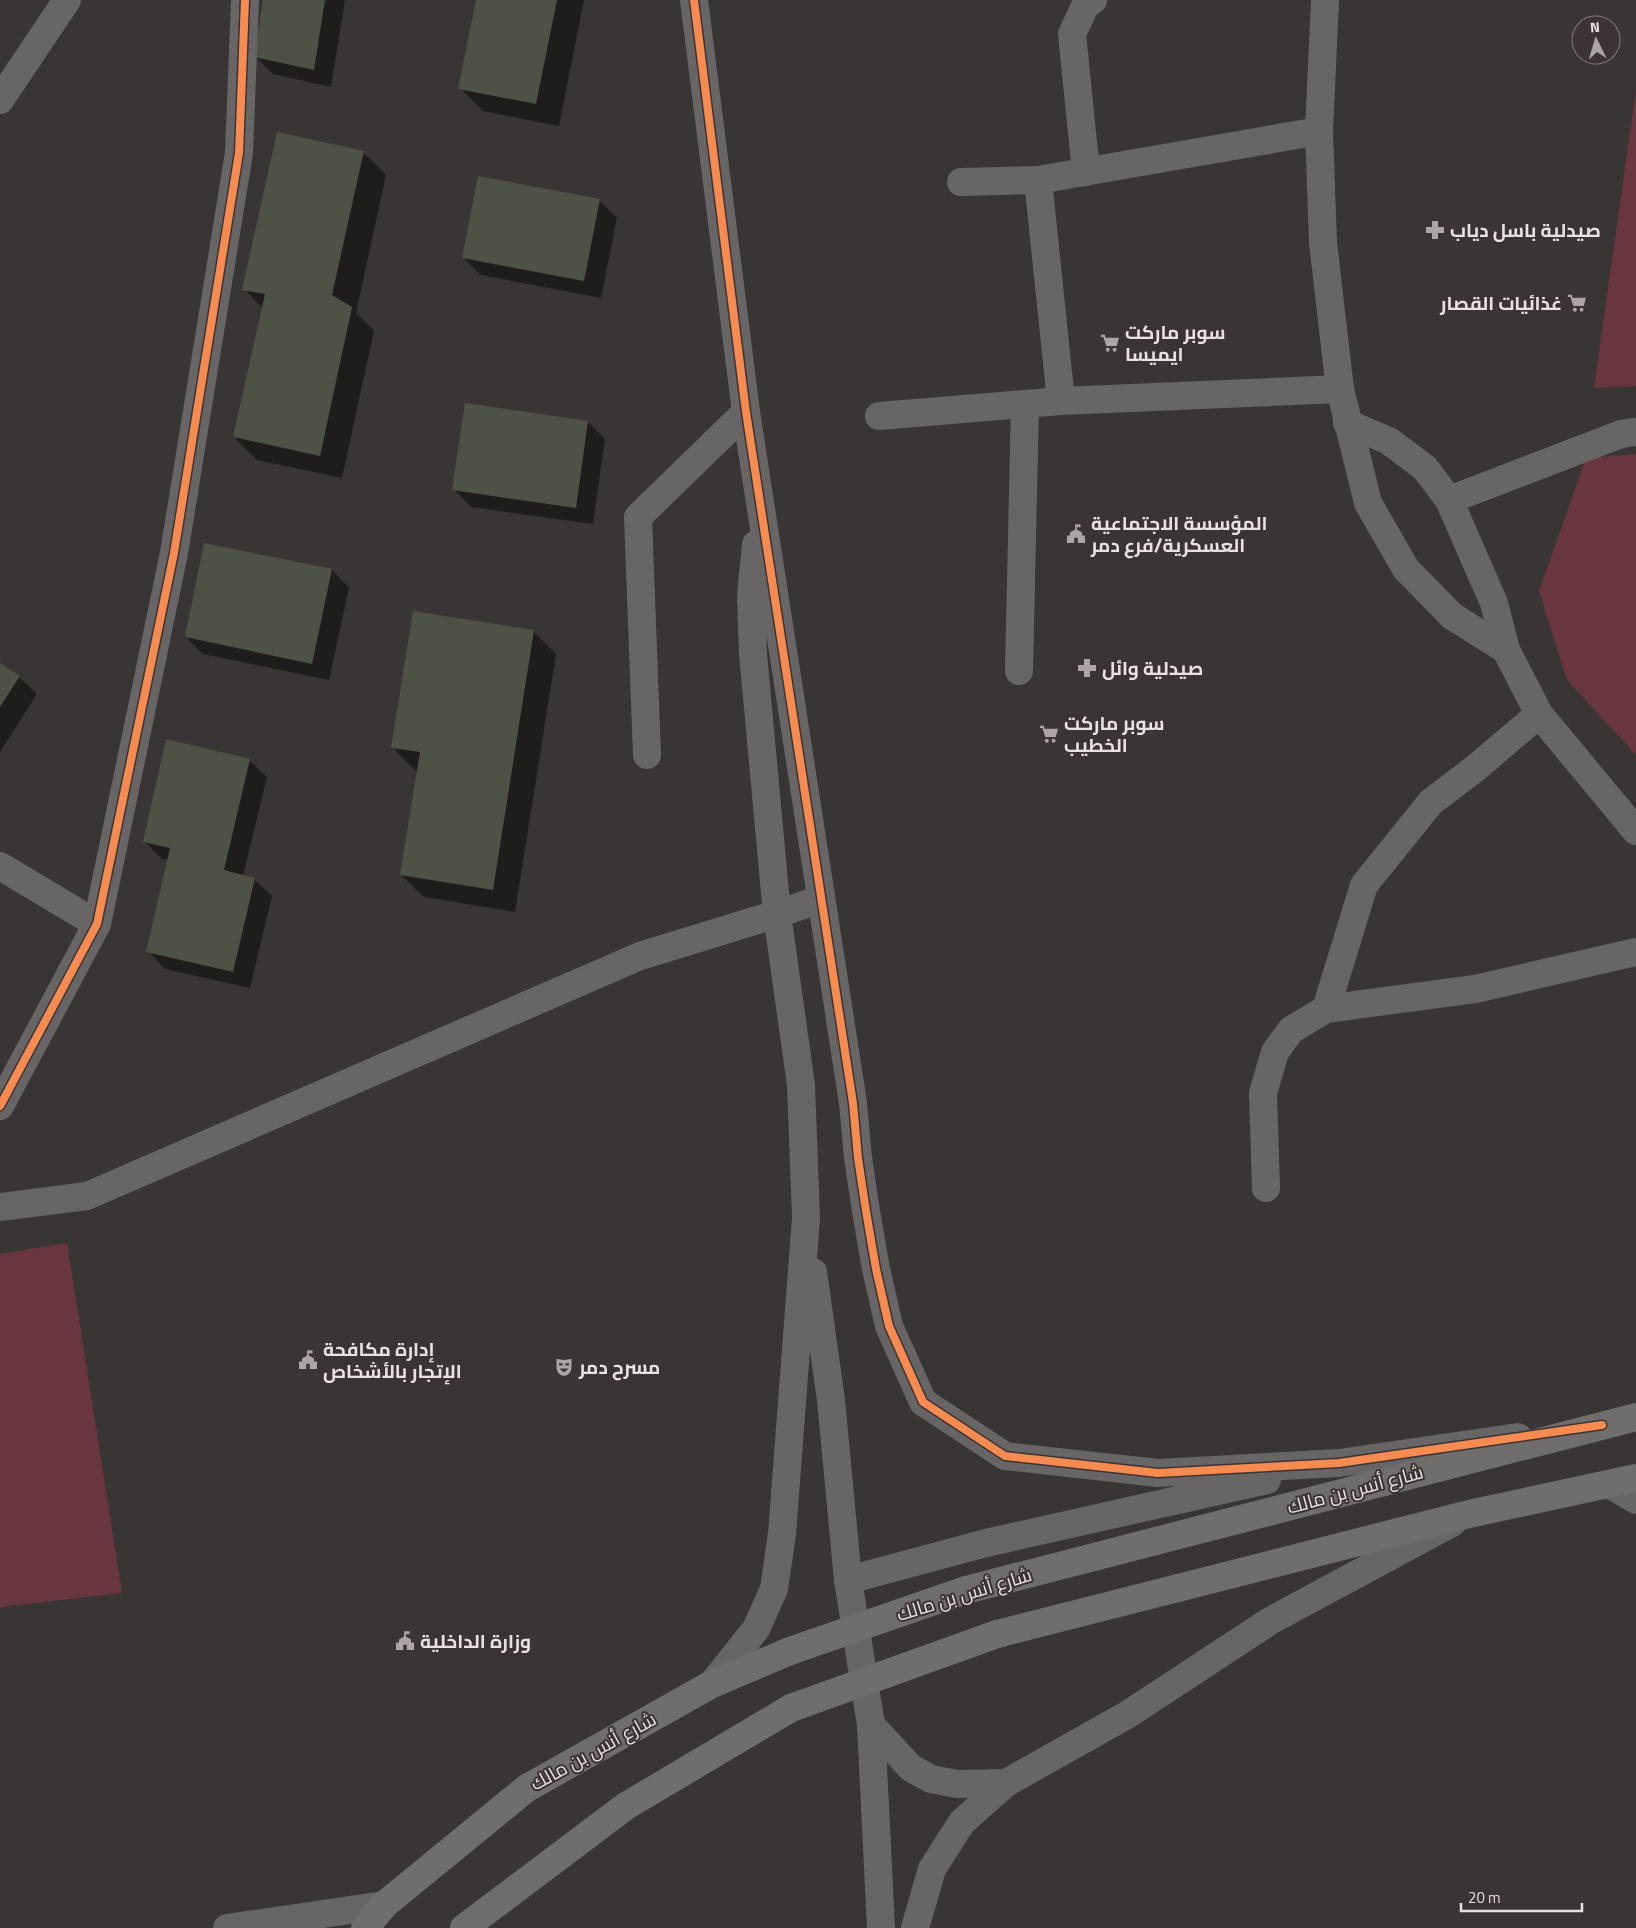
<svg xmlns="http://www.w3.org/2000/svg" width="1636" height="1928" viewBox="0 0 1636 1928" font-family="'Titillium Web',Cairo,sans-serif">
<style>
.green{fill:#6a363e}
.shadow{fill:#0007}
.building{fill:#4e5245}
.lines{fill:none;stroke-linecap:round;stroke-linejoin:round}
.minor{stroke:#676565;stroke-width:28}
.major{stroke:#706d6d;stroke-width:28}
.major-bridge{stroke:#706d6d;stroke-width:28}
.cycleway-casing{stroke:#3c3334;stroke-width:11}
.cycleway{stroke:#f68b52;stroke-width:8}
.labels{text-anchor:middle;stroke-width:4;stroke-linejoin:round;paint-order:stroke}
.poi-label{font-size:19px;font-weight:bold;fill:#e8e2e2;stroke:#3c3334;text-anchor:start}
.street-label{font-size:19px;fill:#e8e2e2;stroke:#3c3334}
</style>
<rect width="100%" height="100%" fill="#3a3535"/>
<!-- green -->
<g class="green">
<polygon points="1636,90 1636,386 1594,388"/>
<polygon points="1636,454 1636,755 1567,680 1539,591 1586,458"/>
<polygon points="67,1243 122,1593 0,1607 0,1254"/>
</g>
<!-- shadow -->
<g class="shadow">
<polygon points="264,0 345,0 331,87 273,74 256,57"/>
<polygon points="477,0 584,0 559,126 483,111 460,88"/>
<polygon points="363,152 386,175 356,313 374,331 342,478 257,460 234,437 263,308 244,289"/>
<polygon points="599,200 617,218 601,298 481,275 463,258"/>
<polygon points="588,422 605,439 593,524 471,507 454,489"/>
<polygon points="332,570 349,588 329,680 203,654 186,637"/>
<polygon points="533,631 556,654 515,912 424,897 401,875 418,770 415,770 392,747"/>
<polygon points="0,664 19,677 37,694 0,752"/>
<polygon points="249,760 267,777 243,876 254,879 272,896 250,988 165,969 148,951 169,860 162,859 144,841"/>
</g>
<!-- building -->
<g class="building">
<polygon points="263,0 325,0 314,70 254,57"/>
<polygon points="476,0 557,0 536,104 458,89"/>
<polygon points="277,132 364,151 332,295 352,307 320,456 233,437 265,294 242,290"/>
<polygon points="478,176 600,199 584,281 462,258"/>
<polygon points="465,403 588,421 576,508 452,490"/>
<polygon points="204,543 332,569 312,664 185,637"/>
<polygon points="413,611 534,630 493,890 400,875 420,752 391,748"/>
<polygon points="0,663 20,676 0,707"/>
<polygon points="166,739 250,759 224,870 255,878 233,972 146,952 170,848 143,842"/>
</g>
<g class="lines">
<!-- minor -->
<g class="minor">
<polyline points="694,0 746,412 853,1103 858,1158 866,1211 876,1269 889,1326 923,1402 1005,1456 1158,1473 1339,1463 1518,1437"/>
<polyline points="1325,0 1319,131 1323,243 1340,389 1368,503 1406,569 1452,616 1506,650 1539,714 1636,831"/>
<polyline points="0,100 67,0"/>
<polyline points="1086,172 1072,34 1085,6 1093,0"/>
<polyline points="1038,180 1061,401"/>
<polyline points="961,182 1038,180 1319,131"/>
<polyline points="879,416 1061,401 1340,389"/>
<polyline points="1347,423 1389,441 1425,468 1449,500 1494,603 1506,650"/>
<polyline points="1449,500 1621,434 1636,432"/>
<polyline points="1019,671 1025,404"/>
<polyline points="647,755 638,517 746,412"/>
<polyline points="0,866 97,924"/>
<polyline points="1326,1009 1364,885 1431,802 1477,767 1539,714"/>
<polyline points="0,1106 97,924 174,553 239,153 245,0"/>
<polyline points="1266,1188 1263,1093 1275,1052 1291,1030 1326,1009 1475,989 1636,952"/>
<polyline points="0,1207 87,1196 640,956 777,914 821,899"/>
<polyline points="813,1272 831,1400 848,1580 871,1725 881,1928"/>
<polyline points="1609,1484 1636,1500"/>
<polyline points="848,1580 986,1543 1267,1480"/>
<polyline points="712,1684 756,1629 774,1589 782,1534 806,1218 801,1085 777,914 753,654 751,595 756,544"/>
<polyline points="871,1725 911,1768 931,1779 957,1784 1006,1783 1127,1715 1270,1621 1452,1523"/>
<polyline points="227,1928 384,1905"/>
<polyline points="915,1928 932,1869 962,1822 1006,1783"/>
</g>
<!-- major -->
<g class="major">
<polyline points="966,1590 1636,1417"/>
<polyline points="997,1634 1469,1514 1636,1478"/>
<polyline points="365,1928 384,1905 527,1788 712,1684 790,1651"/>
<polyline points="464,1928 626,1806 791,1708"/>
</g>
<!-- major-bridge -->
<g class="major-bridge">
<polyline points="790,1651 966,1590"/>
<polyline points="791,1708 997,1634"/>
</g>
<!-- cycleway casing -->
<g class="cycleway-casing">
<g id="cycleway">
<polyline points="694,0 746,412 853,1103 858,1158 866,1211 876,1269 889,1326 923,1402 1005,1456 1158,1473 1339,1463 1602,1425"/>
<polyline points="0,1106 97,924 174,553 239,153 245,0"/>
</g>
</g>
<!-- cycleway -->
<use href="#cycleway" class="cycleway"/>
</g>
<!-- icons -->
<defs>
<g id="pharmacy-bare" transform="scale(1.5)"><path d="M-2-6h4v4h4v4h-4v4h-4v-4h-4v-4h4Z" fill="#aba5a5" stroke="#3c3334" stroke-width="2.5" paint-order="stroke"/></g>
<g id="supermarket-bare" transform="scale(1.5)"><path d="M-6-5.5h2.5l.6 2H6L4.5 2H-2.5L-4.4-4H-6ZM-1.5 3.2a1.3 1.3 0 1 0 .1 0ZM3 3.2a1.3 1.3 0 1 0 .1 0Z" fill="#aba5a5" stroke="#3c3334" stroke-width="2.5" paint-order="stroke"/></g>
<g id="civic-bare" transform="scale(1.5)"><path d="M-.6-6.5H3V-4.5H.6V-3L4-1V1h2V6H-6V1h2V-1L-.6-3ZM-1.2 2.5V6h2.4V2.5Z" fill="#aba5a5" stroke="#3c3334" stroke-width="2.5" paint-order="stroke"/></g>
<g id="theatre-bare" transform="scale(1.5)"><path d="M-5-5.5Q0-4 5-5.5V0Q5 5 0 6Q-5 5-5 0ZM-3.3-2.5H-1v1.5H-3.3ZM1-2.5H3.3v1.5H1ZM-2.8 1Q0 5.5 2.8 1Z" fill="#aba5a5" stroke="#3c3334" stroke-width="2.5" paint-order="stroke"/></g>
</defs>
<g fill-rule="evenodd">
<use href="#pharmacy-bare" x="1435" y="230"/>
<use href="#supermarket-bare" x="1577" y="303"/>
<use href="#supermarket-bare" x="1110" y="343"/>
<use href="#civic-bare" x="1076" y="534"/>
<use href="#pharmacy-bare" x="1087" y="668"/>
<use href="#supermarket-bare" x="1049" y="734"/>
<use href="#civic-bare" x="308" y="1360"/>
<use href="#theatre-bare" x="564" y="1367"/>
<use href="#civic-bare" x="405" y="1641"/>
</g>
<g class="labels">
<!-- poi labels -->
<g class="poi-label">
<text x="1450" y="237">صيدلية باسل دياب</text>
<text x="1562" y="310" text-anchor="end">غذائيات القصار</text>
<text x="1125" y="339">سوبر ماركت<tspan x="1125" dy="22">ايميسا</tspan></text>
<text x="1091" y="530">المؤسسة الاجتماعية<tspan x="1091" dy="22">العسكرية/فرع دمر</tspan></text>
<text x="1102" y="675">صيدلية وائل</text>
<text x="1064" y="730">سوبر ماركت<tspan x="1064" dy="22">الخطيب</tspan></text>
<text x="323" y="1356">إدارة مكافحة<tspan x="323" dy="22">الإتجار بالأشخاص</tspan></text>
<text x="579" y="1374">مسرح دمر</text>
<text x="420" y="1648">وزارة الداخلية</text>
</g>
<!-- street labels -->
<g class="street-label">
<text transform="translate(1355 1489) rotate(-15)" y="7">شارع أنس بن مالك</text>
<text transform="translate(964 1594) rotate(-17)" y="7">شارع أنس بن مالك</text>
<text transform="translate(593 1751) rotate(-29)" y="7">شارع أنس بن مالك</text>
</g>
</g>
<!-- north arrow -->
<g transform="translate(1596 40) rotate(355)"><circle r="24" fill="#3c3334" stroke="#81797a"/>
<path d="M0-4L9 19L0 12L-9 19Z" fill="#aba5a5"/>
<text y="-8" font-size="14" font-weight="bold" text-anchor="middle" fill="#e8e2e2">N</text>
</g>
<!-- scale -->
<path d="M1461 1903v8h121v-8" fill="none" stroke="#e8e2e2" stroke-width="2.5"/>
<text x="1468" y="1903" font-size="15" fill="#e8e2e2" stroke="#3c3334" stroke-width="4" paint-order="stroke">20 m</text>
</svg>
